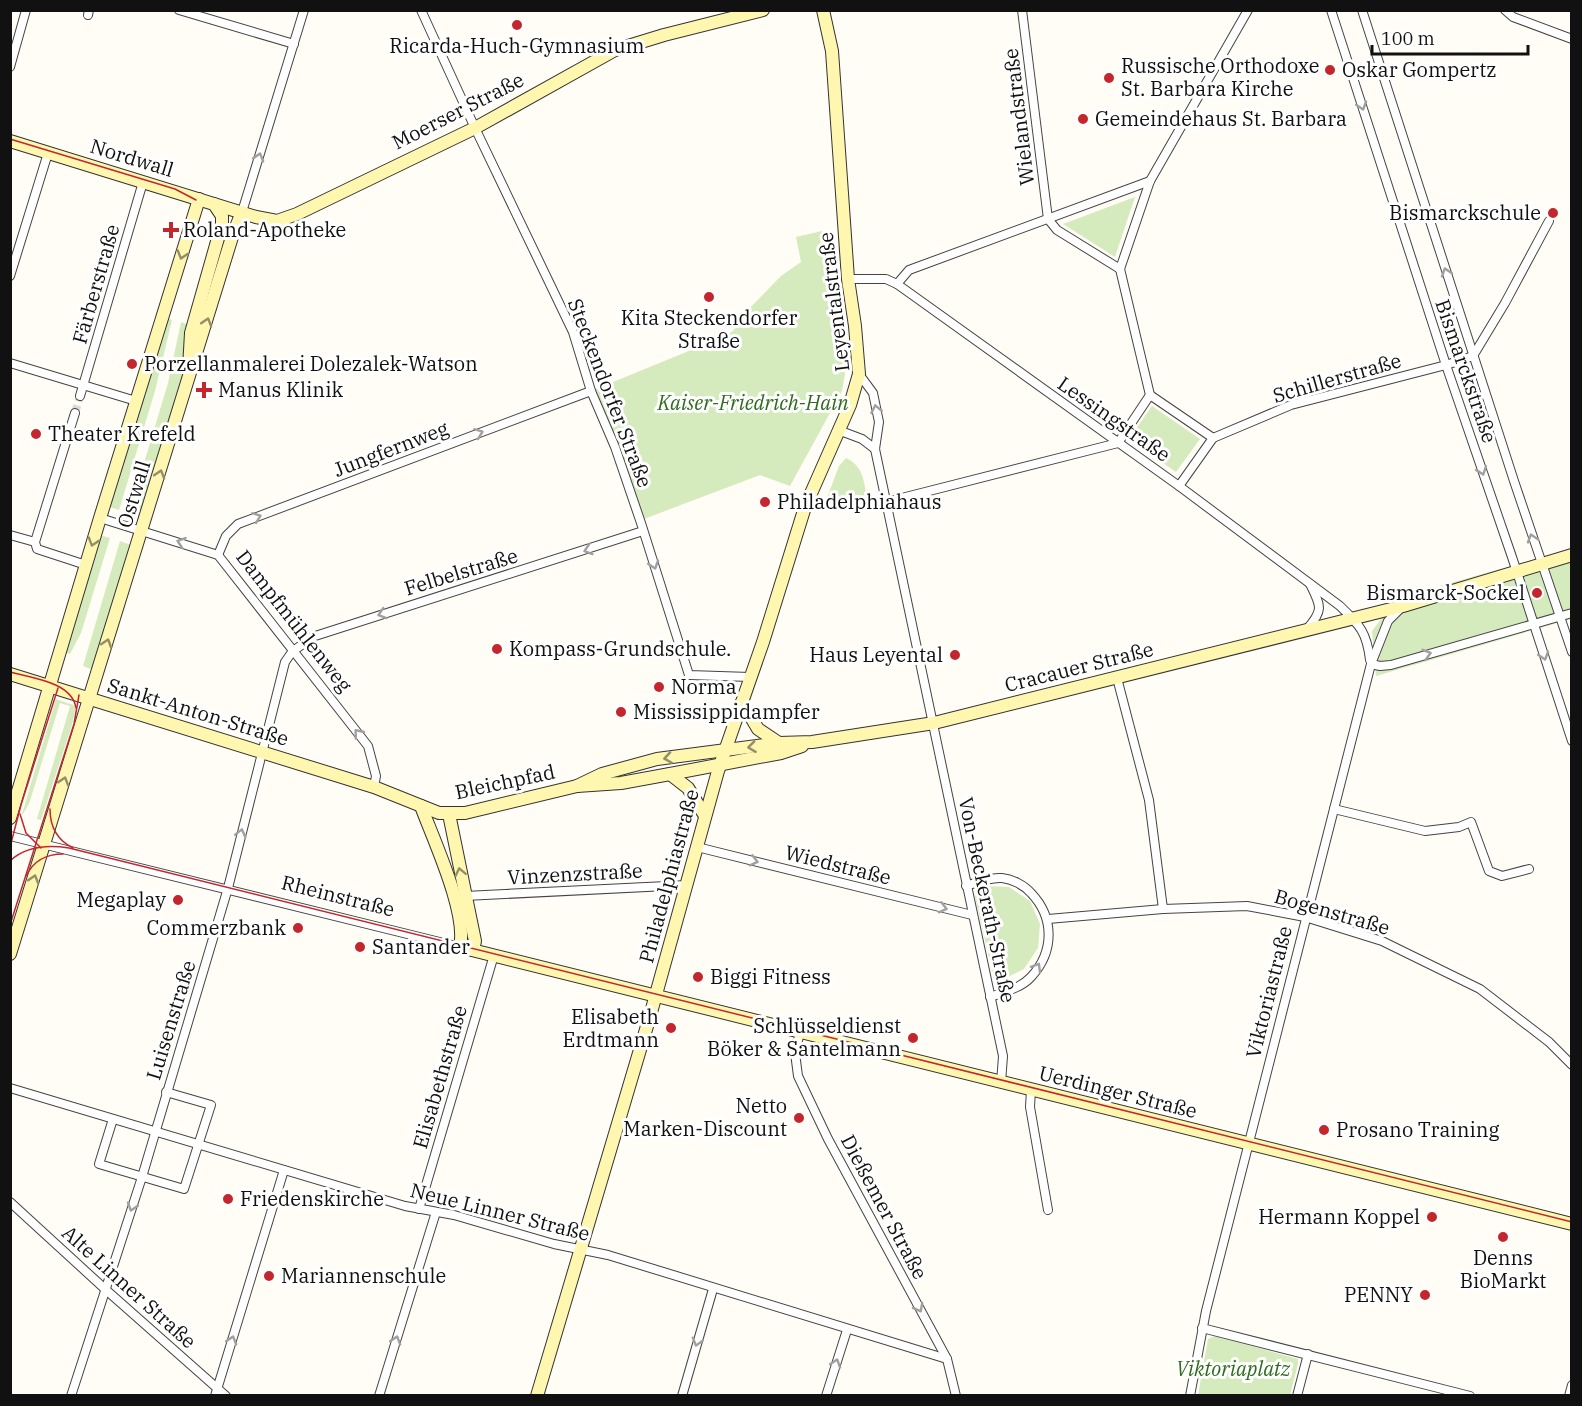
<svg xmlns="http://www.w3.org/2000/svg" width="1582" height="1406" viewBox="0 0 1582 1406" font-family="'IBM Plex Serif',serif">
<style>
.green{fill:#d5ebbd}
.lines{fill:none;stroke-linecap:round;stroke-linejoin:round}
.street-tunnel{stroke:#dbdad3;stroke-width:8;stroke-dasharray:8 4;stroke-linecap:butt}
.street-casing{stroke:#444;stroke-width:10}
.secondary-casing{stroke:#333;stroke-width:14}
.street{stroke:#fff;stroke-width:8}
.secondary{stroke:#fff6b0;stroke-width:12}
.tram{stroke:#c4262e;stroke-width:1.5}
.oneway{stroke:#a0a0a0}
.oneway2{stroke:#948f68}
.poi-dot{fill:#c4262e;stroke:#fff;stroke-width:2}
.labels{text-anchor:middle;stroke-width:6;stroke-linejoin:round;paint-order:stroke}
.poi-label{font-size:20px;fill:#111;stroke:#fff;text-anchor:start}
.street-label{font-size:20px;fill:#111;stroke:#fff}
.park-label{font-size:20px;font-style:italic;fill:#2f6b1f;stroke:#fff}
</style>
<rect width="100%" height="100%" fill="#fffdf5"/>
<!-- green -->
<g class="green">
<polygon points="1135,197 1115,257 1063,224"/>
<polygon points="822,231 829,262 845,374 842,391 790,486 760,475 636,522 591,391 728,335 747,318 746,312 781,276 801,262 796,237"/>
<polygon points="167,318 172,320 155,391 119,510 109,507"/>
<polygon points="181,322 189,325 182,381 140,517 129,513 168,383"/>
<polygon points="1152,406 1200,439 1176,472 1129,439"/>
<path d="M 846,458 C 863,466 863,479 867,496 L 822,511 L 839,466 Z"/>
<polygon points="100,535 110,538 81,633 70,654 65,652"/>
<polygon points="120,541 131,545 93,670 83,666"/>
<polygon points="1571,549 1571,619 1376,676 1372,631 1397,598"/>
<polygon points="56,699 76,706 72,725 41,820 37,819 70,706 60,703 29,804 23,814 22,814"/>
<polygon points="984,886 1009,887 1030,901 1040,924 1038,948 1024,969 1002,980 994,979 975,897 977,890"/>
<polygon points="1215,1336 1298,1359 1298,1364 1290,1395 1198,1395 1208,1339"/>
</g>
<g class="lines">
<!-- street-tunnel -->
<polyline class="street-tunnel" points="75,413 80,396"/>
<!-- street casing -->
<g class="street-casing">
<g id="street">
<polyline points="179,10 294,44"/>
<polyline points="421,10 475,128 573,332 591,391 615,447 641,523 689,675 750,677"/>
<polyline points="1022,10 1048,219 1057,230 1120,269"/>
<polyline points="1331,10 1446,365 1512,557 1572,741"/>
<polyline points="1362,10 1514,481 1572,652"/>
<polyline points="1505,10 1513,17 1572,39"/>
<polyline points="88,15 89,10"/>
<polyline points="10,67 26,10"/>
<polyline points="242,212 304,10"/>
<polyline points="1120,269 1150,181 1248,10"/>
<polyline points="1120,269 1150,395"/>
<polyline points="10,276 48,153"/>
<path d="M 848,279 L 886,279 L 897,284 L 1179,486 L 1340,606 C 1360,625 1367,633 1370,660"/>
<polyline points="897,284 909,270 1150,181"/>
<polyline points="10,363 136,401"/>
<polyline points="859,374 873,393 879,422 875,449 1003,1056 1001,1083"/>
<polyline points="80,396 143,182"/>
<polyline points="75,413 35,542 37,549 86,565"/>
<polyline points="838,430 862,439 875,449"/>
<polyline points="1213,438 1291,405 1446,365 1473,356 1505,303 1549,221"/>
<polyline points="886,502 1118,443 1150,395 1213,438 1179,486"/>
<polyline points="100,518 218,555 368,746 376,776 374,787"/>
<polyline points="10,535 35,542"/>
<polyline points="218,555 226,536 238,524 591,391"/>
<path d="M 1307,629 C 1324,610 1321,606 1310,584"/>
<polyline points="1371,664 1380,666 1391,665 1572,613"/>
<polyline points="1117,678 1149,800 1163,909"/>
<polyline points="1334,809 1425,831 1459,827 1471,822 1489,871 1502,876 1529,869"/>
<polyline points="10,836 460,947"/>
<polyline points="697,847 972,915"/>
<path d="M 966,886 C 978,882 990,877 1002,878 C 1012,879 1024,885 1031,893 C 1054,917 1055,951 1031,977 C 1021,988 1004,992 990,997"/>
<polyline points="465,896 687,885"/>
<polyline points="1048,919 1163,909 1247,906 1305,917 1382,941 1480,989 1549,1042 1572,1065"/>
<polyline points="800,1032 795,1053 798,1076 828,1139 947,1359 956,1396"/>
<polyline points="10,1088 405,1206 454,1215 554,1244 608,1255 947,1359"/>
<polyline points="1031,1090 1030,1107 1048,1210"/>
<polyline points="113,1119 99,1164 184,1189 211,1105 166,1092"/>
<polyline points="10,1202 105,1289 226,1396"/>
<polyline points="419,1209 494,955"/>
<polyline points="1202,1328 1470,1396"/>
<polyline points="71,1396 142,1177 228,888 285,662 292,652 312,637 643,531"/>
<polyline points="215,1396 284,1170"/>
<polyline points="379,1396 436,1212"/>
<polyline points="682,1396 713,1289"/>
<polyline points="826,1396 847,1330"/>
<polyline points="1190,1396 1206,1311 1371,664 1388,621 1401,608"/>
<polyline points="1297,1396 1308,1354"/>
<polyline points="1569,1396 1572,1385"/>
</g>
</g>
<!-- secondary casing -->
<g class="secondary-casing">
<g id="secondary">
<polyline points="10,141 256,217 277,221 297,214 475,128 615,50 664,35 763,10"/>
<polyline points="189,368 191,333 222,224 222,216 214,204"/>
<polyline points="10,674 374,787 439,813 465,813 577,786 621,783 670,774 781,753 802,746"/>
<polyline points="742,702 758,729 779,743"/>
<polyline points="670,774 688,788 705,816"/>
<polyline points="577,786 602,774 657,759 779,743 812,742 934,723 1403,606 1572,555"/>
<path d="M 421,806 C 433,839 468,913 460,947 L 1572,1224"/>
<polyline points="449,814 475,941 473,950"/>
<polyline points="10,818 100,518 199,199"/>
<polyline points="10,954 232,237 242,212"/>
<polyline points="537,1396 650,1016 718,771 763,642 805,507 850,405 859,374 855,326 848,279 832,51 823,10"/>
</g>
</g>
<!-- street -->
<use href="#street" class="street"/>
<!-- secondary -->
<use href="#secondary" class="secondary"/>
<!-- tram -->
<g class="tram">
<polyline points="10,139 175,189 196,200"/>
<path d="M 10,672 C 32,678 72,682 76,708"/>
<path d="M 50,809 C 50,826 57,840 73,848"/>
<polyline points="20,814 26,833 41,848"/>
<polyline points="10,847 21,805 58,688"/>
<path d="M 10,861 C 26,846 49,845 69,848 L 1572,1222"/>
<path d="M 26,876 C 34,860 46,854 63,854"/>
<polyline points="10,925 74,724 79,695"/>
</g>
</g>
<!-- one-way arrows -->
<defs><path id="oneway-chevron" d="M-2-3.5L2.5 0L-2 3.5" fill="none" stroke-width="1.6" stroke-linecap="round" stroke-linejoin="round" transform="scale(1.5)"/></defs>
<g class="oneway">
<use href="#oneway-chevron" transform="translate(1362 106) rotate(72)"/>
<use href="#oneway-chevron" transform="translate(259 157) rotate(-73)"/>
<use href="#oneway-chevron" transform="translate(1446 272) rotate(-108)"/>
<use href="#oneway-chevron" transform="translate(876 409) rotate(-101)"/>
<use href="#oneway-chevron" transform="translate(479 433) rotate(-21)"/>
<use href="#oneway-chevron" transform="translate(1482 471) rotate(71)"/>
<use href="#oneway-chevron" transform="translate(257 517) rotate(-21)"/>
<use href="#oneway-chevron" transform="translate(1532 538) rotate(-108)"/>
<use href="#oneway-chevron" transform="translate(181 542) rotate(-161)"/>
<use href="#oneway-chevron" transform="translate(588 550) rotate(162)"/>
<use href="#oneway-chevron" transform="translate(654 565) rotate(72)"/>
<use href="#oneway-chevron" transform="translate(382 614) rotate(162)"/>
<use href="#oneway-chevron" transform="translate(1427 654) rotate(-16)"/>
<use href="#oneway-chevron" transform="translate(1544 656) rotate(72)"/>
<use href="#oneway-chevron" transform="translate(358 733) rotate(-129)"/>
<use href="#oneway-chevron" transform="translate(241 833) rotate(-76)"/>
<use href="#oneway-chevron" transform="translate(754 861) rotate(14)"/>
<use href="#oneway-chevron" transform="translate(943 908) rotate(14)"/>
<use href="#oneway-chevron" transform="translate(1037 967) rotate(-59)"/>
<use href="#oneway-chevron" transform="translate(132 1207) rotate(108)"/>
<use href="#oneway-chevron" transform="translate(919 1308) rotate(62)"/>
<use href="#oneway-chevron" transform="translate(232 1340) rotate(-73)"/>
<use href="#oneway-chevron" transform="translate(396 1340) rotate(-73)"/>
<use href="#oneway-chevron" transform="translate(697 1342) rotate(106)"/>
<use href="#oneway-chevron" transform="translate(836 1363) rotate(-72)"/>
</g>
<g class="oneway2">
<use href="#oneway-chevron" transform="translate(182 255) rotate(107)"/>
<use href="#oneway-chevron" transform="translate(207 322) rotate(-73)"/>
<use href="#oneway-chevron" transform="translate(160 474) rotate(-73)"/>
<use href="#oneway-chevron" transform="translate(93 542) rotate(107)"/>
<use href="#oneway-chevron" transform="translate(107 643) rotate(-72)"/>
<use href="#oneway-chevron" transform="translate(752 747) rotate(173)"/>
<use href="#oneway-chevron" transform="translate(668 758) rotate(171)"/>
<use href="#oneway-chevron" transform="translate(64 781) rotate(-73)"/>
<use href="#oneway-chevron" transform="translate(460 872) rotate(-102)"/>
<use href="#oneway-chevron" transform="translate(34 879) rotate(-73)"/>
</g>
<!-- markers -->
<g class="poi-dot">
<circle cx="517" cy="25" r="6"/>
<circle cx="1330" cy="70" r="6"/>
<circle cx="1109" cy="78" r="6"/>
<circle cx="1083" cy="119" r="6"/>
<circle cx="1553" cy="213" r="6"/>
<path d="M168 221h6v6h6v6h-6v6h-6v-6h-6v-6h6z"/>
<circle cx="709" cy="297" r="6"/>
<circle cx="132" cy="364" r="6"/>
<path d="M201 381h6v6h6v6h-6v6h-6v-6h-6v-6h6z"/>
<circle cx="36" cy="434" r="6"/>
<circle cx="765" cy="502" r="6"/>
<circle cx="1537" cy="593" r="6"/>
<circle cx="497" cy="649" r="6"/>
<circle cx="955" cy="655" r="6"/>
<circle cx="659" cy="687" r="6"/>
<circle cx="621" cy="712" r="6"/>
<circle cx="178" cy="900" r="6"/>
<circle cx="298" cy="928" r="6"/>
<circle cx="360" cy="947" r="6"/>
<circle cx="698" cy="977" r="6"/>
<circle cx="671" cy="1028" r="6"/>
<circle cx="913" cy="1038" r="6"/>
<circle cx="799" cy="1118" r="6"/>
<circle cx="1324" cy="1130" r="6"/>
<circle cx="228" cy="1199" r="6"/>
<circle cx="1432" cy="1217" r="6"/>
<circle cx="1503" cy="1237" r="6"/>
<circle cx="269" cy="1276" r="6"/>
<circle cx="1425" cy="1295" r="6"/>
</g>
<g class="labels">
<!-- poi labels -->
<g class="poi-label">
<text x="517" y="53" text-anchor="middle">Ricarda-Huch-Gymnasium</text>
<text x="1121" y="73">Russische Orthodoxe<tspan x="1121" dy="23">St. Barbara Kirche</tspan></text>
<text x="1342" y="77">Oskar Gompertz</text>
<text x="1095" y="126">Gemeindehaus St. Barbara</text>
<text x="1541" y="220" text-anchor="end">Bismarckschule</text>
<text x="183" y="237">Roland-Apotheke</text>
<text x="709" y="325" text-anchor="middle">Kita Steckendorfer<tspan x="709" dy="23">Straße</tspan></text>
<text x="144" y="371">Porzellanmalerei Dolezalek-Watson</text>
<text x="218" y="397">Manus Klinik</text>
<text x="48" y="441">Theater Krefeld</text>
<text x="777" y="509">Philadelphiahaus</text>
<text x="1525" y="600" text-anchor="end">Bismarck-Sockel</text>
<text x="509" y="656">Kompass-Grundschule.</text>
<text x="943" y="662" text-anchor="end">Haus Leyental</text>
<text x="671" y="694">Norma</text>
<text x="633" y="719">Mississippidampfer</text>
<text x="166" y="907" text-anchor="end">Megaplay</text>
<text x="286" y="935" text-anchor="end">Commerzbank</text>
<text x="372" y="954">Santander</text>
<text x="710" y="984">Biggi Fitness</text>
<text x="659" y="1024" text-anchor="end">Elisabeth<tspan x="659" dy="23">Erdtmann</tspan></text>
<text x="901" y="1033" text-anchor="end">Schlüsseldienst<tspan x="901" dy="23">Böker &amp; Santelmann</tspan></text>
<text x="787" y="1113" text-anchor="end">Netto<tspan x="787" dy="23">Marken-Discount</tspan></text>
<text x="1336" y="1137">Prosano Training</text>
<text x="240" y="1206">Friedenskirche</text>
<text x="1420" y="1224" text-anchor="end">Hermann Koppel</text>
<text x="1503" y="1265" text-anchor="middle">Denns<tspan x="1503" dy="23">BioMarkt</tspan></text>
<text x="281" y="1283">Mariannenschule</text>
<text x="1413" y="1302" text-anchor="end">PENNY</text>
</g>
<!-- street labels -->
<g class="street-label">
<text transform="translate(458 111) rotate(-27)" y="7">Moerser Straße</text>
<text transform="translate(1019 117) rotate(-97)" y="7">Wielandstraße</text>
<text transform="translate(132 158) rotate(17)" y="7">Nordwall</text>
<text transform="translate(96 284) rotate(-74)" y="7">Färberstraße</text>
<text transform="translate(834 302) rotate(-97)" y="7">Leyentalstraße</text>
<text transform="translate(1466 371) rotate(71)" y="7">Bismarckstraße</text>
<text transform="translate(1337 378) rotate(-16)" y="7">Schillerstraße</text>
<text transform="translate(610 393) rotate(69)" y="7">Steckendorfer Straße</text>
<text transform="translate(1114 419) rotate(35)" y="7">Lessingstraße</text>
<text transform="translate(391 449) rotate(-21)" y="7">Jungfernweg</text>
<text transform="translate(134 494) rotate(-73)" y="7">Ostwall</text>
<text transform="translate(461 572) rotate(-17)" y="7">Felbelstraße</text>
<text transform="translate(294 621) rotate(52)" y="7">Dampfmühlenweg</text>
<text transform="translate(1079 667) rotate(-14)" y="7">Cracauer Straße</text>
<text transform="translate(198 712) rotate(17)" y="7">Sankt-Anton-Straße</text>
<text transform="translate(505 782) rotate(-12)" y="7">Bleichpfad</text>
<text transform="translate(838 865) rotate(14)" y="7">Wiedstraße</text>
<text transform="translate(575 874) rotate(-3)" y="7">Vinzenzstraße</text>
<text transform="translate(669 876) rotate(-75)" y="7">Philadelphiastraße</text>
<text transform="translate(338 896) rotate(14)" y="7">Rheinstraße</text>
<text transform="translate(987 900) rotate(78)" y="7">Von-Beckerath-Straße</text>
<text transform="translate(1332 912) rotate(16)" y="7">Bogenstraße</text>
<text transform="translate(1269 992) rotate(-76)" y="7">Viktoriastraße</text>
<text transform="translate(171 1020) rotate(-73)" y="7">Luisenstraße</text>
<text transform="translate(440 1077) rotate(-74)" y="7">Elisabethstraße</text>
<text transform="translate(1118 1092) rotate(14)" y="7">Uerdinger Straße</text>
<text transform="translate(884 1207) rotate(62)" y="7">Dießemer Straße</text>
<text transform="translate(500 1212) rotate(14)" y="7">Neue Linner Straße</text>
<text transform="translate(129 1287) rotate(42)" y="7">Alte Linner Straße</text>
</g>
<!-- park labels -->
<g class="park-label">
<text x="753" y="410">Kaiser-Friedrich-Hain</text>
<text x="1233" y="1376">Viktoriaplatz</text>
</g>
</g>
<!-- border -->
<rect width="1582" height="1406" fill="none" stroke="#111111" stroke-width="24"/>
<!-- scale -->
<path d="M1372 45v9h156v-9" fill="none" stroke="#111111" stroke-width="3"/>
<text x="1381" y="45" font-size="18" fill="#111111" stroke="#ffffff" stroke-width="4.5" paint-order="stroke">100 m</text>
</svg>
